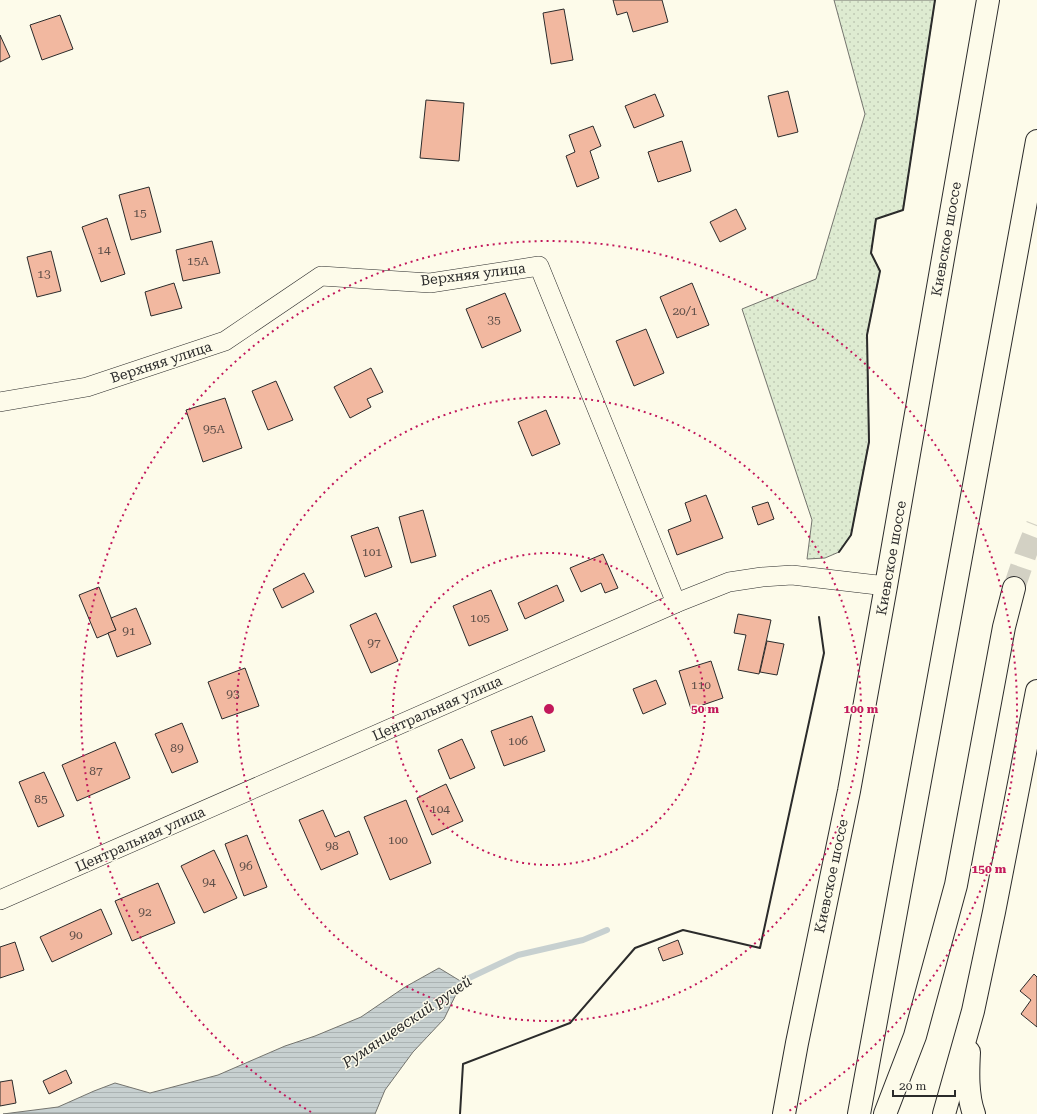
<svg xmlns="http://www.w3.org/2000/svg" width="1037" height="1114" viewBox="0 0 1037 1114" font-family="'Roboto Serif',serif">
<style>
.grass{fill:url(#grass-dots);stroke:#74746e}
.water{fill:url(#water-rules);stroke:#74746e}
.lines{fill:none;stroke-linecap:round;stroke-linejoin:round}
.stream{stroke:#c7d0d0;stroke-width:6}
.building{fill:#f2b8a0;stroke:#2b2b2b}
.secondary-tunnel{stroke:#d3d1c4;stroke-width:22;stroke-dasharray:22 11;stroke-linecap:butt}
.minor-casing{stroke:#2b2b2b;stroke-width:20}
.secondary-casing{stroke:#2b2b2b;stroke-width:24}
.trunk-casing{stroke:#2b2b2b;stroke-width:24}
.minor{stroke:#fdfbea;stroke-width:19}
.secondary{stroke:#fdfbea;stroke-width:22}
.trunk{stroke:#fdfbea;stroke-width:22}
.wall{stroke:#2b2b2b;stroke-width:2}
.ring{fill:none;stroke:#c2185b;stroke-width:2;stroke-dasharray:2 4}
.labels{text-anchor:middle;stroke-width:3;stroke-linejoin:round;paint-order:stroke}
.number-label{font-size:12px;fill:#5d4e48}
.street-label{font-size:14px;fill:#2b2b2b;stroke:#fdfbea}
.water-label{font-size:15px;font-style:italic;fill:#2b2b2b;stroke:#fdfbea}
.centre{fill:#c2185b;stroke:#fdfbea;stroke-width:2}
.ring-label{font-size:12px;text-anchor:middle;font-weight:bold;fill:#c2185b;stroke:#fdfbea;stroke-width:3;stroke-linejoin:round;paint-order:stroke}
</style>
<defs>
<pattern id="grass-dots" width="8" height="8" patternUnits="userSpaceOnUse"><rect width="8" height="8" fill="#deebd1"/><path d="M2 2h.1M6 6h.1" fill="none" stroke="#bfcab4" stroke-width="1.8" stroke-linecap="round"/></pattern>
<pattern id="water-rules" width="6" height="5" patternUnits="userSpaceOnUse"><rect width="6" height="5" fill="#c7d0d0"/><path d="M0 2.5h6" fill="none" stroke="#abb3b3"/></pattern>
</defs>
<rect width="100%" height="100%" fill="#fdfbea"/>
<!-- grass -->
<polygon class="grass" points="834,0 935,0 903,210 876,219 871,253 880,271 867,335 869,442 851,535 839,552 825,558 807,559 812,520 742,309 816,279 865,114"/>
<!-- water -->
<polygon class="water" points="439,968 462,982 444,1019 413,1052 385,1090 375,1114 3,1114 58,1107 94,1091 115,1083 150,1093 218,1075 285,1046 315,1036 361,1017 405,987"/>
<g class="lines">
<!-- stream -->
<polyline class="stream" points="456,986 467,979 518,955 583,940 607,930"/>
</g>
<!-- building -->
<g class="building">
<polygon points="613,0 662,0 668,22 633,32 627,12 617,15"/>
<polygon points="564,9 573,60 551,64 543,13"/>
<polygon points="60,15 73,49 42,60 30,25"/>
<polygon points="0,35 10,57 0,62"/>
<polygon points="788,91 798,132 778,137 768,96"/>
<polygon points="655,94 664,116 634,128 625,106"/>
<polygon points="426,100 464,103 459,161 420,158"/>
<polygon points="593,126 601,146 590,151 599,178 577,187 566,156 575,152 569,135"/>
<polygon points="682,141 691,171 658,182 648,152"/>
<polygon points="149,187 161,232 131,240 119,195"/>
<polygon points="736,209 746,229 720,242 710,222"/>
<polygon points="107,218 125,274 101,282 82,227"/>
<polygon points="212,241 220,273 183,281 176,250"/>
<polygon points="51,251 61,291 37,297 27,257"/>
<polygon points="174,283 182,308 151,316 145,292"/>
<polygon points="692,283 709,325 677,338 660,297"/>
<polygon points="505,293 521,331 482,348 466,309"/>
<polygon points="646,329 664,373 634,386 616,341"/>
<polygon points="371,368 383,392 367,399 371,407 350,418 334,387"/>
<polygon points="276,381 293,420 268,430 252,391"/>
<polygon points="225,398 242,448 203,462 186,410"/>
<polygon points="546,410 560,444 532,456 518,422"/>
<polygon points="706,495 723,538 677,555 668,530 691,521 685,503"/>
<polygon points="768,502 774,519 758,525 752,507"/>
<polygon points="423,510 436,556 411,563 399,517"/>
<polygon points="378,527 392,567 365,577 351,536"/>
<polygon points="603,554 618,588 605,593 601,583 581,592 570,568"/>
<polygon points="304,573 314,592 282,608 273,589"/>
<polygon points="557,585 564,601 525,619 518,603"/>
<polygon points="99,587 116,630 97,638 79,595"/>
<polygon points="491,590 508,630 469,646 453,606"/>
<polygon points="136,608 151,644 117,657 108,633 116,630 111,618"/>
<polygon points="376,613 398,661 371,673 350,625"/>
<polygon points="738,614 771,620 759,674 738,670 746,635 734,633"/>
<polygon points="767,641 784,644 777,675 760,672"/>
<polygon points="711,661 723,698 691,709 679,671"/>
<polygon points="245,668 259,706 222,719 208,682"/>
<polygon points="656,680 666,704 643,714 633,689"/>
<polygon points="532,716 545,751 504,766 491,731"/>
<polygon points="182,723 198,762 172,773 155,734"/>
<polygon points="462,739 475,768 450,779 438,750"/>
<polygon points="115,742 130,778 77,801 62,765"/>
<polygon points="44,772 64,816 38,827 19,782"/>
<polygon points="446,784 463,821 432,835 417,798"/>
<polygon points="406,800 431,863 390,880 364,817"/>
<polygon points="323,810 335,837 349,831 358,854 321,870 299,820"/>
<polygon points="247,835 267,887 244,896 225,844"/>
<polygon points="214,850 237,898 204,913 181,866"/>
<polygon points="158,883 175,923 132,941 115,901"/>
<polygon points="101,909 112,934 52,962 40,937"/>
<polygon points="678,940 683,954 663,961 658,948"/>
<polygon points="15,942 24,970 0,978 0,947"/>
<polygon points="1034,974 1037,977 1037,1027 1021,1014 1031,1000 1020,991"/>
<polygon points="66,1070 72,1083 49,1094 43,1081"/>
<polygon points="12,1080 16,1103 0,1106 0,1082"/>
</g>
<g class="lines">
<!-- secondary-tunnel -->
<polyline class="secondary-tunnel" points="1014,588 1026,553 1037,525"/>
<!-- minor casing -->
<g class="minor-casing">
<g id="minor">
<polyline points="0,402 87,387 225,341 321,276 430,283 539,266 676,603"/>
<polyline points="0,900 676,603 729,582 762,577 792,575 886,586"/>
</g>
</g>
<!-- secondary casing -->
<g class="secondary-casing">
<g id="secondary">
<path d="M 969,1052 C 968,1071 967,1095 974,1114"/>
<polyline points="885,1114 915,1036 956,885 1004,627 1014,588"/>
<polyline points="944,1114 973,1011 994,912 1037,691"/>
</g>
</g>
<!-- trunk casing -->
<g class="trunk-casing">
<g id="trunk">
<polyline points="784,1114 797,1043 849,791 886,586 988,0"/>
<polyline points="859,1114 1037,141"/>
</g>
</g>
<!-- minor -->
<use href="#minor" class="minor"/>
<!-- secondary -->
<use href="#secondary" class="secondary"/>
<!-- trunk -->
<use href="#trunk" class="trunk"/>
<!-- wall -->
<g class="wall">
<polyline points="839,552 851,535 869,442 867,335 880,271 871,253 876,219 903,210 935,0"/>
<polyline points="460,1114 463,1064 570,1023 635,948 683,930 760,948 824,653 819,617"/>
</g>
</g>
<!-- distance rings -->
<g class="ring">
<circle cx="549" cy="709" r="156"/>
<circle cx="549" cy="709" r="312"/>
<path d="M311 1112A468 468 0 1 1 787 1112"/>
</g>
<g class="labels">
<!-- number labels -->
<g class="number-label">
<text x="140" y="217">15</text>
<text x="104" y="254">14</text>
<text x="198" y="265">15А</text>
<text x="44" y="278">13</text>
<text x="685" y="315">20/1</text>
<text x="494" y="324">35</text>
<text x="214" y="433">95А</text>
<text x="372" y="556">101</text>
<text x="480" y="622">105</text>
<text x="129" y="635">91</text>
<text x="374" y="647">97</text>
<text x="701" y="689">110</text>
<text x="233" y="698">93</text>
<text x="518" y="745">106</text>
<text x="177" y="752">89</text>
<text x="96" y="775">87</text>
<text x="41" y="803">85</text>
<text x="440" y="813">104</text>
<text x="398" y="844">100</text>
<text x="332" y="850">98</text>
<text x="246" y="870">96</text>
<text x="209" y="886">94</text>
<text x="145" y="916">92</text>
<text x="76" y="939">90</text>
</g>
<!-- street labels -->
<g class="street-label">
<text transform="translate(946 239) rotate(-80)" y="5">Киевское шоссе</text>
<text transform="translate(473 274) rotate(-7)" y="5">Верхняя улица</text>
<text transform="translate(161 362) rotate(-18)" y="5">Верхняя улица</text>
<text transform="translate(891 558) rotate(-80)" y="5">Киевское шоссе</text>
<text transform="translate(437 708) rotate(-24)" y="5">Центральная улица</text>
<text transform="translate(140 839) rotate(-24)" y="5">Центральная улица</text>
<text transform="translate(831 876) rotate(-78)" y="5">Киевское шоссе</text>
</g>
<!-- water labels -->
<g class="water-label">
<text transform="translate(407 1022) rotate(-34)" y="5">Румянцевский ручей</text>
</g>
</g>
<circle cx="549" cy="709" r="6" class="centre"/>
<g class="ring-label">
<text x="705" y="713">50 m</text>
<text x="861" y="713">100 m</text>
<text x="989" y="873">150 m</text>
</g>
<!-- scale -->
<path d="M893 1090v6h62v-6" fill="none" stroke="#2b2b2b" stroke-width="2"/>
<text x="899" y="1090" font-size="12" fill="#2b2b2b" stroke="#fdfbea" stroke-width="3" paint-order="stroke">20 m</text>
</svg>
